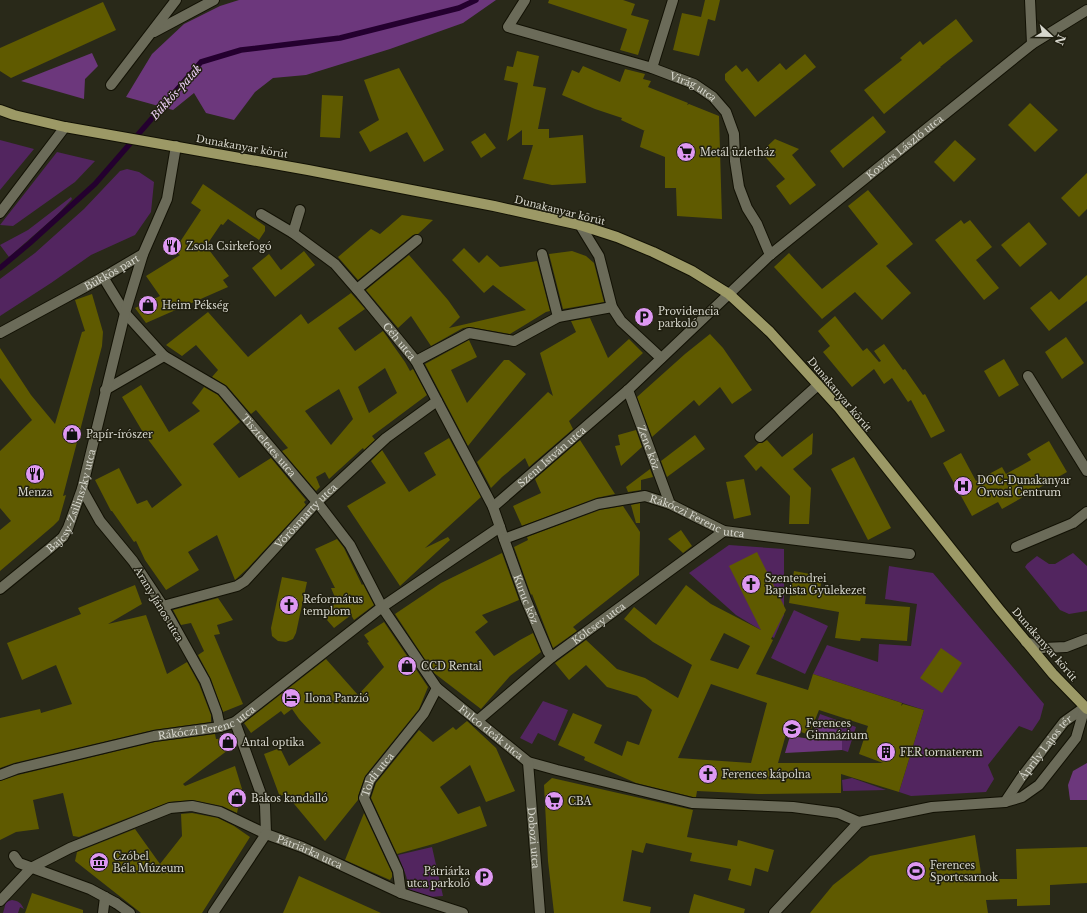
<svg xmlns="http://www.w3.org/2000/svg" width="1087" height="913" viewBox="0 0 1087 913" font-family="'Libre Baskerville',serif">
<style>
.green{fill:#52255f}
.forest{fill:#6c377c}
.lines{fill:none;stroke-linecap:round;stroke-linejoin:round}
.stream{stroke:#24002f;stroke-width:5.5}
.building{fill:#5f5a00;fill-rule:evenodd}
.pedestrian-casing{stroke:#121104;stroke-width:12}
.minor-casing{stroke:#121104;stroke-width:12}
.secondary-casing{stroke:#121104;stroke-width:12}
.primary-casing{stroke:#121104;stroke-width:12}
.pedestrian{stroke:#6b6b59;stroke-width:10}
.minor{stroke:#6b6b59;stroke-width:10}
.secondary{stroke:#6b6b59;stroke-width:10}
.primary{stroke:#9c9966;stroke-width:10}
.labels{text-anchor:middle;stroke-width:3;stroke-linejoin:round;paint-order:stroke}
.street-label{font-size:10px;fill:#d7d7cd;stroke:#201f10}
.poi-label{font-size:10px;fill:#d7d7cd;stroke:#201f10;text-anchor:start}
.water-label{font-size:11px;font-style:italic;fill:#ebcef5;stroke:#201f10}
</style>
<rect width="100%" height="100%" fill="#292919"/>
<!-- green -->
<g class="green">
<polygon points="0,140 34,149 0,190"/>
<polygon points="57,152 95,161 75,182 13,226 0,225"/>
<polygon points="127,169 139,172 154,182 151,212 135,235 91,255 51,283 0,316 0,279 35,253 84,209 120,171"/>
<polygon points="71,197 72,199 57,215 9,257 0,245 28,230"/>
<polygon points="729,545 784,549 784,615 774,638 736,615 689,573"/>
<polygon points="1073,553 1087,566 1087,611 1069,614 1060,610 1025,567 1027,564 1037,556 1049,564 1055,564"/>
<polygon points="889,566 933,573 1044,704 1040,719 1032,731 1019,726 988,765 994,779 986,792 911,796 899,792 924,710 813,674 827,645 878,662 879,644 911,646 917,604 885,599"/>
<polygon points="794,610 828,626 805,674 771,658"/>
<polygon points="543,701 568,710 555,741 538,733 532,744 520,738"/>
<polygon points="820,714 856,727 848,752 842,750 842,731 816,725"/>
<polygon points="852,778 886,790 843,791 842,780"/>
<path d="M 432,847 L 443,896 L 430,897 L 408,890 C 409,878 402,867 398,855 Z"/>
<path d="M 12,900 C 19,901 21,903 24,909 L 20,907 L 18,913 L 3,913 L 6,902 Z"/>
</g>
<!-- forest -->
<g class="forest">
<polygon points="239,0 496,0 463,23 390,49 306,75 273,78 255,92 234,120 206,113 194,93 173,110 126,97 152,54 184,24 220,6"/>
<polygon points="92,53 98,66 85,79 84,99 21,81"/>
<polygon points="816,725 842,731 842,750 785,753 790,736 811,739"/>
<polygon points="1087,763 1087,800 1070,800 1068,785 1073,771"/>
</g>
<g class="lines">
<!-- stream -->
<polyline class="stream" points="0,268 30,243 95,184 201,62 241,50 340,38 459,8 476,0"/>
</g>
<!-- building -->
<g class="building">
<polygon points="549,0 623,0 635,4 631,15 649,20 638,55 620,50 627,29 548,3"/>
<polygon points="705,0 720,0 715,21 708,19 699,56 673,50 682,13 701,17"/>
<polygon points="103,2 116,30 11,78 0,71 0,48"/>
<polygon points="956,19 973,41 940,67 941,67 884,114 864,90 902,60 900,58 920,41 923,45"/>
<polygon points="517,51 539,56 533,86 546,88 538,129 549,129 549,138 583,135 586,183 552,185 523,179 533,145 522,145 522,130 507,141 518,83 504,80 507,66 513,67"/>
<polygon points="805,54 816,67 755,117 725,80 725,74 736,65 742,72 747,68 758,82 780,63 786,70"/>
<polygon points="583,66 620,82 625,69 645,74 643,79 651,81 648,87 688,103 687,105 689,104 719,116 722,219 677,216 676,188 665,188 665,157 640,147 644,131 645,131 621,120 622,118 595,109 562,95 572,70 579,73"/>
<polygon points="399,68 444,150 424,162 407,132 370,152 359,132 379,120 364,80"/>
<polygon points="322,95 343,96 340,138 320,137"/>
<polygon points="1030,103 1058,130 1035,152 1008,125"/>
<polygon points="873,116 886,132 843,168 830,151"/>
<polygon points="485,133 496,148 481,158 471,142"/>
<polygon points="775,139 799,149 792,155 816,185 790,205 776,186 785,179 761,152"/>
<polygon points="955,140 976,159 954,182 934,162"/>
<polygon points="1087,173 1087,209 1079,217 1061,198"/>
<polygon points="203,184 265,226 265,231 259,240 228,219 223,225 221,224 206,246 229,276 223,280 228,287 146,323 135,308 160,296 146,276 180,255 174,251 201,210 191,203"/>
<polygon points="868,190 913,244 886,266 911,293 882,320 855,292 822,319 774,267 789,253 822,289 878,244 848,206"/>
<polygon points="402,215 433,220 418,234 413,235 358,280 338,257 371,229 380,234"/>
<polygon points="961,220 964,224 970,220 992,247 976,260 999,288 984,300 935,240"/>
<polygon points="1029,222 1047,244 1020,267 1001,245"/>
<polygon points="464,248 479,263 487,255 500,267 537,261 550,311 546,312 510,334 470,327 463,328 431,346 411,316 398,328 366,290 409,255 448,300 460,317 449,328 526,310 493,285 484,293 452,260"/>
<polygon points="304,251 315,265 275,297 252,268 269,254 281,270"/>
<polygon points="572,251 586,256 594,263 604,302 563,309 549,254"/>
<polygon points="1087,275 1087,301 1049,331 1030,308 1051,291 1059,300"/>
<path d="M 351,293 L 365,309 L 338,328 L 355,351 L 383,331 L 405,362 L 410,371 L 413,369 L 427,395 L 372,436 L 375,440 L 364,450 L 363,448 L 329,479 L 325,472 L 316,477 L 320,487 L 316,491 L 282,451 L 288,448 L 256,410 L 251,414 L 227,386 L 212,377 L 218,370 L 196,345 L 182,356 L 166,345 L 208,312 L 248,357 L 301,314 L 308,324 ZM 385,368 L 397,393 L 369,413 L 358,387 ZM 339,389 L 353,419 L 331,445 L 305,411 Z"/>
<polygon points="92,294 103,332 102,346 63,496 66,495 59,520 53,526 0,571 0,530 11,521 0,508 0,451 32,420 0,378 0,348 31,395 55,424 82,332 85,331 75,300"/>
<polygon points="835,316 863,351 867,348 879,362 881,361 874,351 884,344 903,370 905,369 923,395 925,394 945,431 931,438 911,400 908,402 892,378 884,384 874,369 852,387 823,352 830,346 818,331"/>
<polygon points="590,318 608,358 629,339 643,353 569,421 573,429 529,467 525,458 502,477 491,488 477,462 548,392 553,396 540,353 576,332 571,321"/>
<polygon points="710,334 723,348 752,390 732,404 720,387 699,406 694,400 652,437 637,397 685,354"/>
<polygon points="1066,337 1084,363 1062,379 1045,352"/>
<polygon points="469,340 477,357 451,370 467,403 504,360 509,360 526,374 468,446 425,364"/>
<polygon points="1004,359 1019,385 999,397 984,371"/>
<polygon points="141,385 169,432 200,411 192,403 204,387 218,395 240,422 213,444 239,478 271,458 306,500 304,502 306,505 248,568 235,580 217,535 188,552 199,570 166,590 145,560 136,541 134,542 112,511 111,511 95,480 119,468 137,504 147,500 152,508 182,485 144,434 122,397"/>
<polygon points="636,430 642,447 621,466 615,446 620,445 618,435"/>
<polygon points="813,433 812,454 793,469 811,488 809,524 789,524 790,496 761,466 756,471 744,456 759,443 762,443 767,440 782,457"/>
<polygon points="695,435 705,449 667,477 661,461"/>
<polygon points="449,438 481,497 425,548 448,537 450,540 400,586 347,506 386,483 371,461 382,450 409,492 436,475 424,453"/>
<polygon points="580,440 615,494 596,498 522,526 513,506 541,493 535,479"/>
<polygon points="1049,441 1067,472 1002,509 998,502 972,516 943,463 961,453 976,481 1002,467 1006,474 1031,460 1027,454"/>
<polygon points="854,457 891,528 868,540 831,469"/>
<polygon points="650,469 653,477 641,480 641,490 628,492 626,487"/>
<polygon points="744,479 751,515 734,519 726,482"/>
<polygon points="640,503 640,523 636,523 631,505"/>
<polygon points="623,506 640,532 639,575 573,627 577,631 553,648 532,594 531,595 514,547 528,540 527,537 600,510"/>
<polygon points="681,530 692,546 683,553 668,539"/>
<polygon points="337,539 344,548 362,585 363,584 374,605 354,620 351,615 334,628 327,620 324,612 337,602 331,588 335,588 315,549"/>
<path d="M 757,552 L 786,610 L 771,639 L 773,640 L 756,674 L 808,690 L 813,674 L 902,703 L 901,706 L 903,704 L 924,710 L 899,792 L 841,774 L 841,793 L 758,794 L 697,791 L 696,797 L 693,797 L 636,783 L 584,760 L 585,757 L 558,745 L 573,713 L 602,725 L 594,743 L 622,756 L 627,741 L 639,745 L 652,710 L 637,696 L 607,687 L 586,665 L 569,680 L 555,663 L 586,640 L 617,669 L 645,678 L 678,698 L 692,665 L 653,642 L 624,619 L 634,607 L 656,625 L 686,585 L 711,604 L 761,630 L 729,566 ZM 724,633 L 750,646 L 738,669 L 710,660 ZM 711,684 L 767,703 L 751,763 L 678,758 ZM 819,710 L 868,726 L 859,754 L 883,763 L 778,763 L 788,727 L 809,735 Z"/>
<polygon points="502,553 519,600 482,615 488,622 475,632 494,656 520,640 533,633 541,652 510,676 481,709 434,673 395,614 441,583"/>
<polygon points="794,571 810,574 809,581 821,583 820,590 866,596 865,604 910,607 907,641 861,638 860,641 835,638 839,612 789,603"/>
<polygon points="282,577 307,582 296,633 293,639 286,642 278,641 272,636 271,628"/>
<polygon points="135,585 142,604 108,624 146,615 167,674 187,662 199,684 211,715 211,722 153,730 14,763 0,768 0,718 40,709 41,713 72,704 56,665 22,680 7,643 81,614 78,608"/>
<polygon points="218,598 233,620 217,625 220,634 214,635 243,704 223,712 211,679 198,655 204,651 191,623 181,625 173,610"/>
<polygon points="384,622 428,687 419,709 365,776 358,796 358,800 325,841 285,793 280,797 264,754 280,748 289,766 321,743 299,719 292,709 284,715 281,711 251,733 244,723 326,659 358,695 384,667 367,643 369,642 364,635"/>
<polygon points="941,648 962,663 942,693 920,678"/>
<polygon points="467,721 496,748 515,791 486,802 470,765 440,787 458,814 480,806 487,826 437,843 397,854 371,798 376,783 419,730 433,742 453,727 456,730"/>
<polygon points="215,734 216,739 234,738 236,744 183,784 185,786 235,766 242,789 237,813 222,806 193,800 169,802 79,837 73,836 63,793 33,800 39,829 16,832 0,840 0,781 18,775 155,742"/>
<polygon points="552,778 693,810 687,837 737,846 738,840 774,850 768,872 755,868 751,886 728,880 731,869 690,861 692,853 646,843 643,853 632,850 623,901 651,907 650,913 554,913 548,861 544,785"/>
<polygon points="192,813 218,818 234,826 250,837 202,913 141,913 75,861 77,852 135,829 160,864 182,836 181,814"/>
<polygon points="364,813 392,873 392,877 390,880 345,860"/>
<polygon points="975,835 982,879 1017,879 1016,849 1087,847 1087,883 1050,885 1050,905 1017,906 1017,899 986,900 988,913 810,913 833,885 870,856"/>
<polygon points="299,876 381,913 283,913"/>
<polygon points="32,893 83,910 83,913 25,913"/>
<polygon points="694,894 745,909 744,913 689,913"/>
</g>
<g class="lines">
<!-- pedestrian casing -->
<g class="pedestrian-casing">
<g id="pedestrian">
<polyline points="163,606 205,681 217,713 220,727"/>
<polyline points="14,856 19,863 90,889 116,903"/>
<polyline points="0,901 31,868 70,848 170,808 192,806 220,812 266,834"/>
<polyline points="103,913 105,897"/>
</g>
</g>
<!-- minor casing -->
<g class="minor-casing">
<g id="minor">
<path id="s1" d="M 525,0 L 508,27 L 652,68 L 694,84 L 713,97 L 726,112 L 734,134 L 735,161 L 739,187 L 747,208 L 757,224 L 770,255"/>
<polyline points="1030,0 1032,44"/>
<polyline points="154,32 214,0"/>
<polyline points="652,68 673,0"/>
<polyline points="111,85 176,0"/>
<polyline points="0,213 65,127"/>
<path id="s2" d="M 261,214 L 293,233 L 335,264 L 361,294 L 416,361 L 493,507"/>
<polyline points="580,225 599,256 612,307 621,321 661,358"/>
<polyline points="293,233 300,210"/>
<polyline points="542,254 558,317"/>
<path id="s3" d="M 103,277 L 125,313 L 164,356 L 222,390 L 317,502 L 350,545 L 382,607 L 437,688 L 528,762 L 557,770 L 692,803 L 793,807 L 838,813 L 859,822"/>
<polyline points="357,289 417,240"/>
<path id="s4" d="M 0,333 L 109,274 L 143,254"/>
<polyline points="416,361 469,333 514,341 558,317 612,307"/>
<polyline points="1028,376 1087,471"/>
<polyline points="105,390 164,356"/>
<path id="s5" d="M 628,390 L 670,504"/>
<polyline points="760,437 818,385"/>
<path id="s6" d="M 82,489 L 100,521 L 133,561 L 163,606 L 237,586 L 245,581 L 317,502 L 386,438 L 437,401"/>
<path id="s7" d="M 500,527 L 504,539 L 598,504 L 645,496 L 670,504 L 724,531 L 910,554"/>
<path id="s8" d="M 504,539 L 526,600 L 548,652 L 552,657"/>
<polyline points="1016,547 1073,523 1087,512"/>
<path id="s9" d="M 0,589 L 49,549 L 63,537 L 68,528 L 82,489 L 125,313 L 143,254 L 167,199 L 176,146"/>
<path id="s10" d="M 477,721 L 552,657 L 724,531"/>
<polyline points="235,722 265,805 266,834"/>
<path id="s11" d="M 528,762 L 540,913"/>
<path id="s12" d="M 0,775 L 16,769 L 154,736 L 220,727 L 235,722 L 382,607 L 500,527 L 493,507 L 628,390 L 770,255 L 1032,44 L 1087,10"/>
<path id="s13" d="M 1005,802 L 1021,778 L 1064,722 L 1085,707"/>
<path id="s14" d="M 266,834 L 302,847 L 401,893 L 463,913"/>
<path id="s15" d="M 401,893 L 398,871 L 364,798 L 370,780 L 424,713 L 437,688"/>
<polyline points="116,903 130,913"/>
<polyline points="213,913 266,834"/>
<polyline points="774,913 859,822 932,807 1005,802 1022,797 1039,785 1076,738 1085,707"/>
</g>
</g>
<!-- secondary casing -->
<g class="secondary-casing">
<polyline id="secondary" points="1026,642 1043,648 1066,647 1087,639"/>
</g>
<!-- primary casing -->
<g class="primary-casing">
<polyline id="primary" points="0,110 14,115 65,127 308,170 494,206 580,225 617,237 653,252 692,271 729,294 770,332 839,408 999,609 1053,674 1087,709"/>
</g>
<!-- pedestrian -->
<use href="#pedestrian" class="pedestrian"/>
<!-- minor -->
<use href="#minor" class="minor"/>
<!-- secondary -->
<use href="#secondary" class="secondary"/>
<!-- primary -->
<use href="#primary" class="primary"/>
</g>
<!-- icons -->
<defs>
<g id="supermarket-disc" transform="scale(1)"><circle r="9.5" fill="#de98f2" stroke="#201f10"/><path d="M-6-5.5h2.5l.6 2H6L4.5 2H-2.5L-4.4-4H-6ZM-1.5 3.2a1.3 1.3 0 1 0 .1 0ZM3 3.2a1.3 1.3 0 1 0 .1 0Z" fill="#111"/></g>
<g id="restaurant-disc" transform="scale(1)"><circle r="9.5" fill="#de98f2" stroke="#201f10"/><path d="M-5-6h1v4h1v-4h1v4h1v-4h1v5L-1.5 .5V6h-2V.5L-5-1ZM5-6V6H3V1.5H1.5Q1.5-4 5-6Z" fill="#111"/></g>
<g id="shop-disc" transform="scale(1)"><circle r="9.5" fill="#de98f2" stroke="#201f10"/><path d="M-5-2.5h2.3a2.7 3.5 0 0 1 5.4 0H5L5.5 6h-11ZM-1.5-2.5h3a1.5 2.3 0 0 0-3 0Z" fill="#111"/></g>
<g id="parking-disc" transform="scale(1)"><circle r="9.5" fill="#de98f2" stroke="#201f10"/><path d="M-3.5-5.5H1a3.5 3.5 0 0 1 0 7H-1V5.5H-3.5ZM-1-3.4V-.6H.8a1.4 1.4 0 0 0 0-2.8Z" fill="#111"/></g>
<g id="hospital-disc" transform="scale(1)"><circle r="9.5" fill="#de98f2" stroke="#201f10"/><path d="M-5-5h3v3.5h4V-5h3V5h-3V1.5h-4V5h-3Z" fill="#111"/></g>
<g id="church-disc" transform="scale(1)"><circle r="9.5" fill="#de98f2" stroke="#201f10"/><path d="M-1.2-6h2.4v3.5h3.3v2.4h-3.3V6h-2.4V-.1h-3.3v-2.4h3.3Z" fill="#111"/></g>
<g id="hotel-disc" transform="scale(1)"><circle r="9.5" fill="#de98f2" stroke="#201f10"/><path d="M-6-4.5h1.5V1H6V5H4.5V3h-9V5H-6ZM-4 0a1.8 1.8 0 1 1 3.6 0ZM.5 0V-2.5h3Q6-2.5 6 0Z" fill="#111"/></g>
<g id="school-disc" transform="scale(1)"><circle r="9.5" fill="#de98f2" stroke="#201f10"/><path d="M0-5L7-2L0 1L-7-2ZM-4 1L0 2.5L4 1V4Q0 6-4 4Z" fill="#111"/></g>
<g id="building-disc" transform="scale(1)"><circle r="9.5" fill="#de98f2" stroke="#201f10"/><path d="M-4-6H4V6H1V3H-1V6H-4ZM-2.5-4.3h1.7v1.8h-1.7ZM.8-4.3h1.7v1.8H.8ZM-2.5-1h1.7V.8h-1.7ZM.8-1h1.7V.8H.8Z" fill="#111"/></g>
<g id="museum-disc" transform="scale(1)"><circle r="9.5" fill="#de98f2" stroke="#201f10"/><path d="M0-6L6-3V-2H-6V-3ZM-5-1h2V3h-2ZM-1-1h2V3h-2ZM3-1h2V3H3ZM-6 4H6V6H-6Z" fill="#111"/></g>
<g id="stadium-disc" transform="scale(1)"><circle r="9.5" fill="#de98f2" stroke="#201f10"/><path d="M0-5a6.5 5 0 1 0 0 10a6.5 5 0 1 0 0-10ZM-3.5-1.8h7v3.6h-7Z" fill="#111"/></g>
</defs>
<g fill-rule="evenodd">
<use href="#supermarket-disc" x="686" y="152"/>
<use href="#restaurant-disc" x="172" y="246"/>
<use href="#shop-disc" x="148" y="305"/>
<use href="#parking-disc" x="644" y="317"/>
<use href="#shop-disc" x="72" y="434"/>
<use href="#restaurant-disc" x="35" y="474"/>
<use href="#hospital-disc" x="963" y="486"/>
<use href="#church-disc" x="751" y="584"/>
<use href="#church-disc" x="289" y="605"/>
<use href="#shop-disc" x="407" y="666"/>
<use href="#hotel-disc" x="291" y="698"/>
<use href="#school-disc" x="792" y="729"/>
<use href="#shop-disc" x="228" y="742"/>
<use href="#building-disc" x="886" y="752"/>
<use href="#church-disc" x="708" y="774"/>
<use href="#shop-disc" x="237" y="798"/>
<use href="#supermarket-disc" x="554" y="801"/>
<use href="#museum-disc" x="99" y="862"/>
<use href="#stadium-disc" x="916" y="871"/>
<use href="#parking-disc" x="484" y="877"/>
</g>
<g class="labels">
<!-- street labels -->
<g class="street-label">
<text dy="4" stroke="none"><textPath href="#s1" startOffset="227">Virág utca</textPath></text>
<text transform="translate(242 146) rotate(10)" y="4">Dunakanyar körút</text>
<text dy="4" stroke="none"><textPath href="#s12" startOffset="1139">Kovács László utca</textPath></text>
<text transform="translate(560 210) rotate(14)" y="4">Dunakanyar körút</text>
<text dy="4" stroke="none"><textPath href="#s4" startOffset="127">Bükkös part</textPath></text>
<text dy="4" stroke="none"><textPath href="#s2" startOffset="190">Céh utca</textPath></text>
<text transform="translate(840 394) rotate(50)" y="4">Dunakanyar körút</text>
<text dy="4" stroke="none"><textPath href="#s3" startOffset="240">Tiszteletes utca</textPath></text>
<text dy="4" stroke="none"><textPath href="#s5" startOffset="61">Zene köz</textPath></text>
<text dy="4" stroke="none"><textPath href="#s12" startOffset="669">Szent István utca</textPath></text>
<text dy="4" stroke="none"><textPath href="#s9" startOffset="118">Bajcsy-Zsilinszky utca</textPath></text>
<text dy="4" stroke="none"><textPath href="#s7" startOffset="217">Rákóczi Ferenc utca</textPath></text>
<text dy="4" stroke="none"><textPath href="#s6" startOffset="318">Vörösmarty utca</textPath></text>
<text dy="4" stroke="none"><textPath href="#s8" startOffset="64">Kuruc köz</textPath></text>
<text transform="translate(159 604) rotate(59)" y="4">Arany János utca</text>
<text dy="4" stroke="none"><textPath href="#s10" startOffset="156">Kölcsey utca</textPath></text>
<text transform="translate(1045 644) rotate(49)" y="4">Dunakanyar körút</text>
<text dy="4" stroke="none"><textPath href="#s12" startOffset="214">Rákóczi Ferenc utca</textPath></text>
<text dy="4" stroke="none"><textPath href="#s3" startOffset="606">Fulco deák utca</textPath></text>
<text dy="4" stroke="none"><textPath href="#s13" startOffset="68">Áprily Lajos tér</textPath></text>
<text dy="4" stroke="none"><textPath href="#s15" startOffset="130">Toldi utca</textPath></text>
<text dy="4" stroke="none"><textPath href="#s11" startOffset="76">Dobozi utca</textPath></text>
<text dy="4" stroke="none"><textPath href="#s14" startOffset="47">Pátriárka utca</textPath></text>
</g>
<!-- poi labels -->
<g class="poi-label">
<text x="700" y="156">Metál üzletház</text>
<text x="186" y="250">Zsola Csirkefogó</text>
<text x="162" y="309">Heim Pékség</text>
<text x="658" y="315">Providencia<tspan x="658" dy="12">parkoló</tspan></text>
<text x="86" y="438">Papír-írószer</text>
<text x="977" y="484">DOC-Dunakanyar<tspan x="977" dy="12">Orvosi Centrum</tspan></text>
<text x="35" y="496" text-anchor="middle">Menza</text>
<text x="765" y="582">Szentendrei<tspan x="765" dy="12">Baptista Gyülekezet</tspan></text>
<text x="303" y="603">Református<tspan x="303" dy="12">templom</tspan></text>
<text x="421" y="670">CCD Rental</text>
<text x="305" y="702">Ilona Panzió</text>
<text x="806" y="727">Ferences<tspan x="806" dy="12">Gimnázium</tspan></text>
<text x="242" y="746">Antal optika</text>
<text x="900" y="756">FER tornaterem</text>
<text x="722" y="778">Ferences kápolna</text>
<text x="251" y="802">Bakos kandalló</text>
<text x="568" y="805">CBA</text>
<text x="113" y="860">Czóbel<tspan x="113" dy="12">Béla Múzeum</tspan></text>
<text x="930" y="869">Ferences<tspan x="930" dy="12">Sportcsarnok</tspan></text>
<text x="470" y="875" text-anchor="end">Pátriárka<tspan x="470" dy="12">utca parkoló</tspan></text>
</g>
<!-- water labels -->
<g class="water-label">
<text transform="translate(176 92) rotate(-48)" y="4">Bükkös-patak</text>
</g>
</g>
<!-- north arrow -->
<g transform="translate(1051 36) rotate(112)" stroke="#201f10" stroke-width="3" paint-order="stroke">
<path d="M0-3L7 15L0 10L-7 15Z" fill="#d7d7cd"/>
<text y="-6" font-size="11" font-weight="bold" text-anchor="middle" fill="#d7d7cd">N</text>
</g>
</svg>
